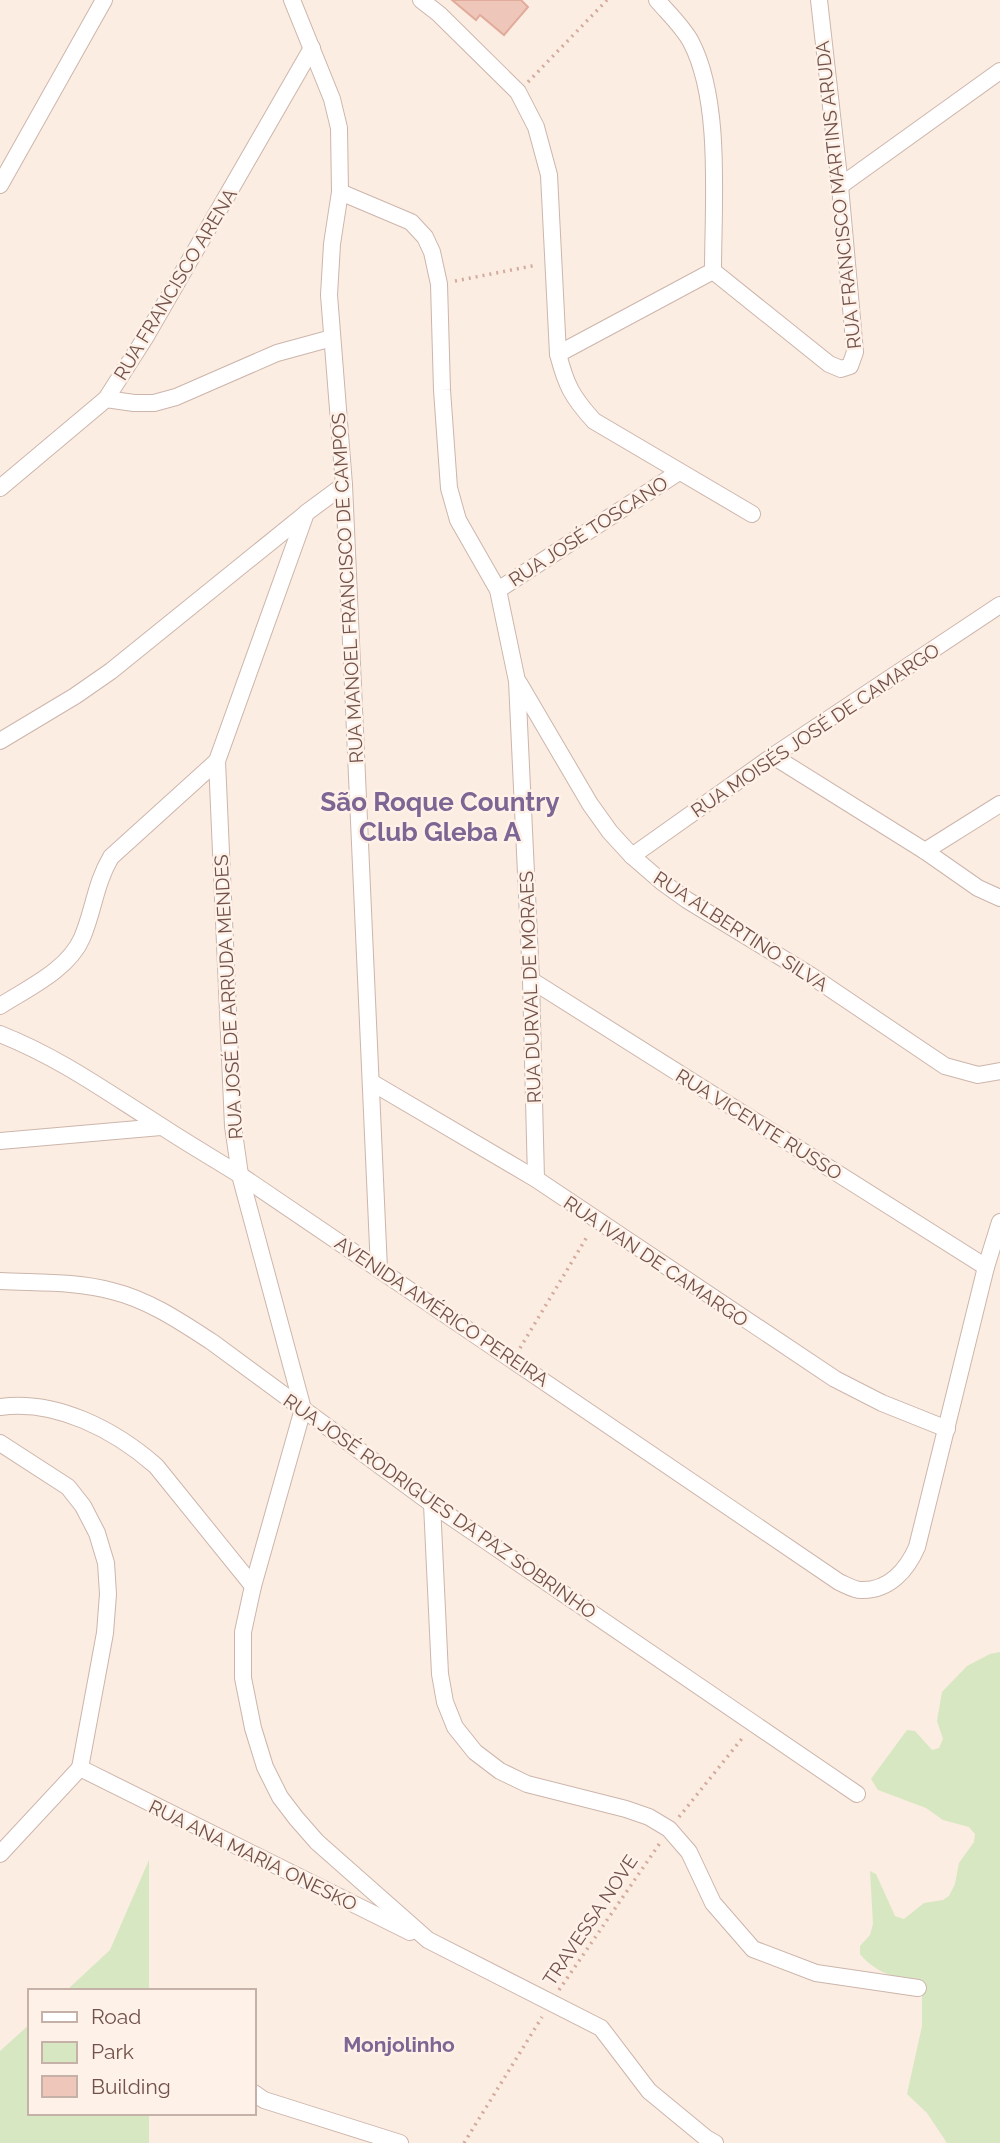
<svg xmlns="http://www.w3.org/2000/svg" width="1000" height="2143" viewBox="0 0 1000 2143" font-family="Raleway,sans-serif">
<style>
.green{fill:#d7e7c1}
.building{fill:#efc7ba;stroke:#e1ab9c;stroke-width:2}
.lines{fill:none;stroke-linecap:round;stroke-linejoin:round}
.street-casing{stroke:#cdb5ac;stroke-width:18}
.path{stroke:#d3aa9e;stroke-width:3.5;stroke-dasharray:2 5;stroke-linecap:butt}
.street{stroke:#fff;stroke-width:16}
.labels{text-anchor:middle;stroke-width:5;stroke-linejoin:round;paint-order:stroke}
.street-label{font-size:19px;fill:#71514a;stroke:#fef1e7}
.neighbourhood-label{font-size:21px;font-weight:bold;fill:#7d6594;stroke:#fef1e7}
.district-label{font-size:26px;font-weight:bold;fill:#7d6594;stroke:#fef1e7}
</style>
<rect width="100%" height="100%" fill="#fbede1"/>
<!-- green -->
<g class="green">
<path d="M 1000,1652 L 1000,2143 L 947,2143 L 927,2113 L 907,2094 L 922,2026 L 922,1987 L 914,1978 C 894,1980 873,1970 860,1954 L 860,1946 L 870,1935 L 873,1924 L 870,1871 L 876,1874 L 895,1916 L 904,1919 L 924,1903 L 943,1900 L 949,1896 L 955,1884 L 959,1863 L 974,1842 L 975,1834 L 969,1827 L 943,1820 L 926,1808 L 878,1790 L 871,1779 L 907,1730 L 915,1731 L 932,1750 L 939,1748 L 943,1739 L 937,1721 L 942,1692 L 967,1666 L 990,1654 Z"/>
<polygon points="149,1860 149,1991 66,1991 110,1950"/>
<polygon points="30,2024 30,2113 149,2113 149,2143 0,2143 0,2051"/>
</g>
<!-- building -->
<polygon class="building" points="452,0 521,0 528,7 504,35 480,15 476,20"/>
<g class="lines">
<!-- street casing -->
<g class="street-casing">
<g id="street">
<polyline points="292,0 332,99 339,128 340,192 332,244 329,295 344,485 379,1269"/>
<path d="M 421,0 L 439,14 L 518,92 L 536,127 L 549,175 L 558,354 C 566,385 572,397 594,421 L 752,514"/>
<path d="M 657,0 C 668,13 683,27 691,42 C 722,101 713,204 713,271 L 829,364 L 841,369 L 850,366 L 855,352 L 840,186 L 819,0"/>
<polyline points="0,185 104,0"/>
<polyline points="840,186 1000,71"/>
<polyline points="340,192 411,222 425,237 432,252 439,284 442,390 449,488 458,520 498,590 517,681 531,980 536,1179"/>
<polyline points="558,354 713,271"/>
<polyline points="106,399 134,403 154,403 176,397 277,353 332,338"/>
<polyline points="344,485 306,513 217,761 233,1126 240,1175 303,1409 253,1586 243,1632 243,1678 253,1728 265,1767 280,1797 296,1818 317,1842 428,1940 601,2028 649,2091 706,2138 715,2143"/>
<polyline points="0,488 106,399 145,338 312,48"/>
<polyline points="498,590 679,472"/>
<polyline points="519,683 590,804 610,832 632,856 662,882 687,900 810,975 945,1066 978,1075 1000,1071"/>
<polyline points="0,741 75,696 111,671 304,515"/>
<polyline points="773,756 925,851 978,888 1000,898"/>
<polyline points="925,851 1000,804"/>
<polyline points="632,856 773,756 1000,605"/>
<polyline points="531,980 986,1267"/>
<path d="M 0,1006 C 28,988 68,970 82,938 C 94,910 95,884 111,857 L 217,761"/>
<path d="M 0,1034 C 60,1058 104,1090 158,1124 C 185,1142 213,1158 240,1175 L 839,1582 C 846,1585 854,1590 861,1590 C 889,1591 907,1570 917,1547 L 986,1267 L 1000,1222"/>
<polyline points="371,1082 536,1179 835,1379 882,1403 947,1429"/>
<polyline points="0,1141 161,1127"/>
<path d="M 0,1281 C 37,1283 76,1281 112,1291 C 149,1300 181,1322 212,1342 L 432,1504 L 857,1794"/>
<path d="M 0,1407 C 56,1399 115,1430 156,1466 L 253,1586"/>
<polyline points="0,1443 68,1487 83,1506 97,1533 106,1563 108,1594 105,1633 80,1768"/>
<polyline points="432,1504 440,1674 445,1702 455,1727 475,1752 500,1771 527,1784 626,1809 649,1817 669,1829 689,1852 713,1903 753,1949 816,1973 918,1988"/>
<polyline points="80,1768 410,1932"/>
<polyline points="0,1854 80,1768"/>
<polyline points="254,2093 264,2100 400,2143"/>
</g>
</g>
<!-- path -->
<g class="path">
<polyline points="528,82 607,0"/>
<polyline points="455,281 537,265"/>
<polyline points="520,1348 588,1235"/>
<polyline points="679,1817 744,1736"/>
<polyline points="559,1990 660,1843"/>
<polyline points="464,2143 542,2017"/>
</g>
<!-- street -->
<use href="#street" class="street"/>
</g>
<g class="labels">
<!-- street labels -->
<g class="street-label">
<text transform="translate(838 195) rotate(-96)" y="7">RUA FRANCISCO MARTINS ARUDA</text>
<text transform="translate(175 284) rotate(-59)" y="7">RUA FRANCISCO ARENA</text>
<text transform="translate(588 531) rotate(-33)" y="7">RUA JOSÉ TOSCANO</text>
<text transform="translate(347 588) rotate(-93)" y="7">RUA MANOEL FRANCISCO DE CAMPOS</text>
<text transform="translate(815 730) rotate(-34)" y="7">RUA MOISÉS JOSÉ DE CAMARGO</text>
<text transform="translate(741 931) rotate(33)" y="7">RUA ALBERTINO SILVA</text>
<text transform="translate(530 987) rotate(-92)" y="7">RUA DURVAL DE MORAES</text>
<text transform="translate(228 997) rotate(-93)" y="7">RUA JOSÉ DE ARRUDA MENDES</text>
<text transform="translate(759 1124) rotate(32)" y="7">RUA VICENTE RUSSO</text>
<text transform="translate(656 1261) rotate(34)" y="7">RUA IVAN DE CAMARGO</text>
<text transform="translate(442 1311) rotate(34)" y="7">AVENIDA AMÉRICO PEREIRA</text>
<text transform="translate(440 1506) rotate(35)" y="7">RUA JOSÉ RODRIGUES DA PAZ SOBRINHO</text>
<text transform="translate(253 1855) rotate(26)" y="7">RUA ANA MARIA ONESKO</text>
<text transform="translate(590 1920) rotate(-56)" y="7">TRAVESSA NOVE</text>
</g>
<!-- neighbourhood labels -->
<g class="neighbourhood-label">
<text x="399" y="2052">Monjolinho</text>
</g>
<!-- district labels -->
<g class="district-label">
<text x="440" y="811">São Roque Country<tspan x="440" dy="30">Club Gleba A</tspan></text>
</g>
</g>
<!-- legend -->
<rect x="28" y="1989" width="228" height="126" fill="#fef1e7" stroke="#c6b1a8" stroke-width="2"/>
<rect x="42" y="2012" width="35" height="10" fill="#ffffff" stroke="#c6b1a8" stroke-width="2"/>
<text x="91" y="2024" font-size="21" fill="#71514a">Road</text>
<rect x="42" y="2042" width="35" height="21" fill="#d7e7c1" stroke="#c6b1a8" stroke-width="2"/>
<text x="91" y="2059" font-size="21" fill="#71514a">Park</text>
<rect x="42" y="2076" width="35" height="21" fill="#efc7ba" stroke="#c6b1a8" stroke-width="2"/>
<text x="91" y="2094" font-size="21" fill="#71514a">Building</text>
</svg>
